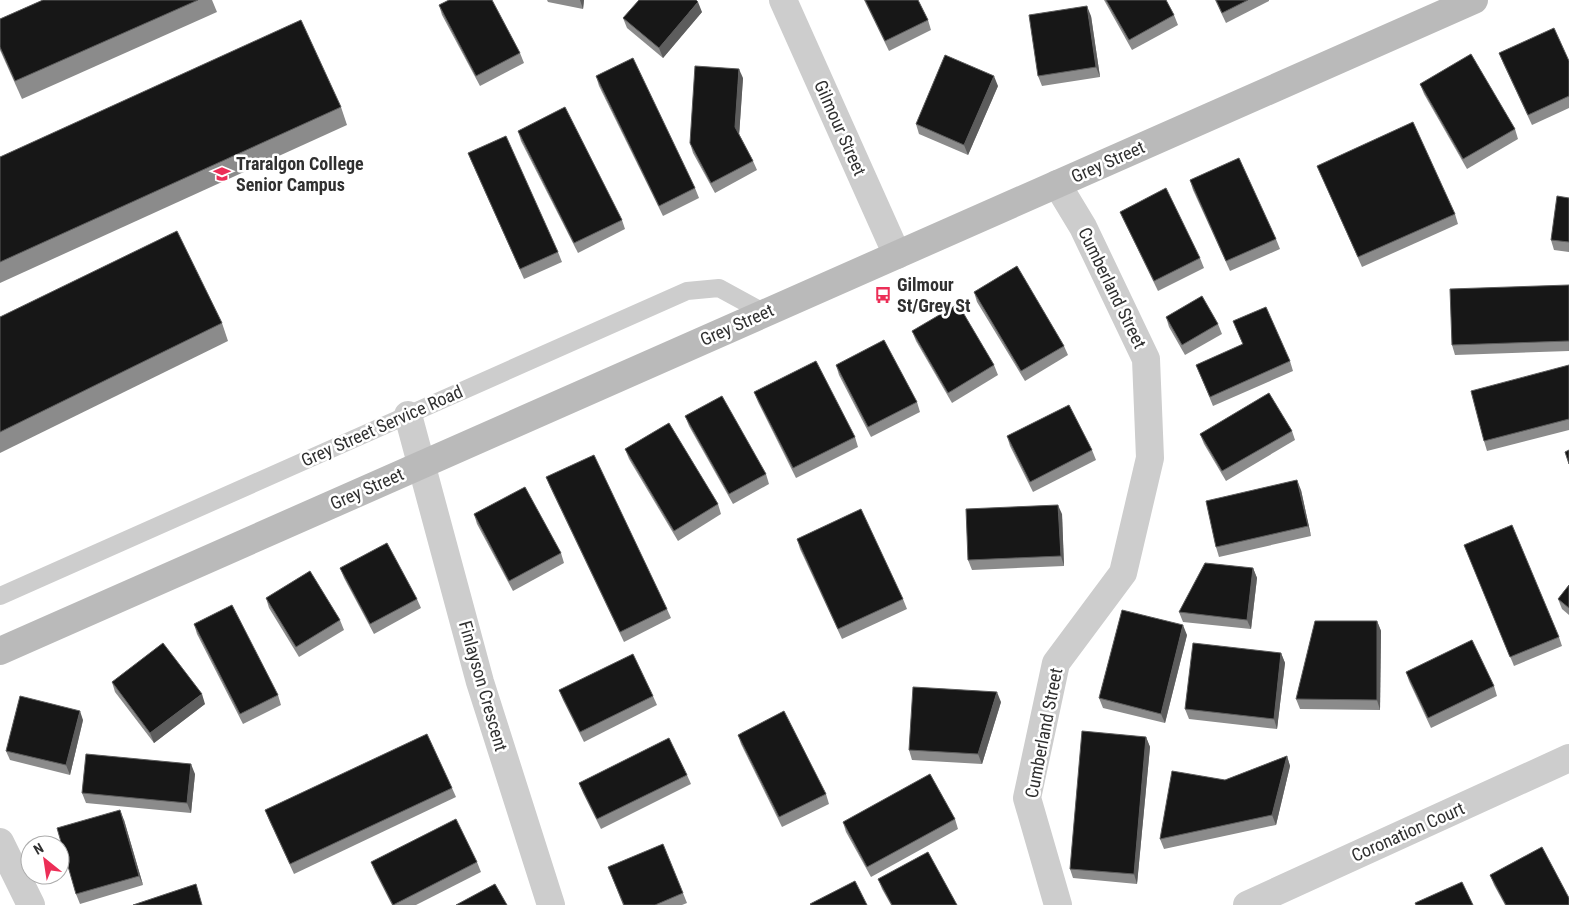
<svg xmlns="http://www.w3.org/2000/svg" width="1569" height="905" viewBox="0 0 1569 905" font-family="'Roboto Condensed',sans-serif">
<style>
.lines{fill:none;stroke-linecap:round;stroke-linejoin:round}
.lane{stroke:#cdcdcd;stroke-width:18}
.street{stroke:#cdcdcd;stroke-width:28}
.secondary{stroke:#bababa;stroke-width:28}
.wall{fill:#8b8b8b}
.shaded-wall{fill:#5d5d5d}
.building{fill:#171717;stroke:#5d5d5d}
.labels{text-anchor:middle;stroke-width:5;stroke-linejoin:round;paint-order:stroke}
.street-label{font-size:18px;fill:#303030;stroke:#fff}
.poi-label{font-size:18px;font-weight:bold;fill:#303030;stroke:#fff;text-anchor:start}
</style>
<rect width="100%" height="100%" fill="#fff"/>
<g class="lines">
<!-- lane -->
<polyline class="lane" points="0,596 687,291 719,288 765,313"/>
<!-- street -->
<g class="street">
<polyline points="783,0 897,255"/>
<polyline points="1057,184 1083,227 1146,359 1150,458 1123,573 1056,663 1027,798 1058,905"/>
<polyline points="408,415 480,682 551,905"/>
<polyline points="0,842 31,905"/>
<polyline points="1247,905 1569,758"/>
</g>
<!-- secondary -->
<polyline class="secondary" points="0,651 1474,0"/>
</g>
<!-- wall -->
<g class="wall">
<polygon points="43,0 212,0 217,12 22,99 0,50 0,19"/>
<polygon points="547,0 584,0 583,9 548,2"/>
<polygon points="864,0 918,0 928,20 931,30 889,51"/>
<polygon points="1104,0 1166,0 1174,15 1178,25 1132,50"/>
<polygon points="1215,0 1269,0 1269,1 1226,23"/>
<polygon points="439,5 520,53 524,63 480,86 442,15"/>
<polygon points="702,12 663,58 627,28 623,18"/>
<polygon points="1091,16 1100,77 1042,86 1038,76"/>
<polygon points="1499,53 1569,61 1569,108 1532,125 1503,63"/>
<polygon points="596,76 695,188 699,198 663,216 599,86"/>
<polygon points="743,78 739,134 753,161 757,170 715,193 693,153 690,143"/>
<polygon points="1420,84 1515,129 1518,139 1467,169 1424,94"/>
<polygon points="998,86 968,155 919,134 916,124"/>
<polygon points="341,107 347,125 0,283 0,157"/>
<polygon points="518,131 622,220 625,229 578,253 521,141"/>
<polygon points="468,153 558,252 562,262 524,279 472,163"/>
<polygon points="1317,166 1455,214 1458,224 1362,267 1321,175"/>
<polygon points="1190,180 1276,239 1280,249 1230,271 1193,190"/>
<polygon points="1569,198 1569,252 1554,250 1551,240"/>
<polygon points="1120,212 1200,258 1204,268 1158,291 1124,221"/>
<polygon points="1569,285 1569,351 1455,355 1452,345"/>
<polygon points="974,292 1064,346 1068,355 1025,381 977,302"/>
<polygon points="0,317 222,323 228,341 0,453"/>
<polygon points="1166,317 1218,324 1222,334 1185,355 1169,327"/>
<polygon points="1233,321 1290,361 1293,371 1213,406 1196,365 1243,345"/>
<polygon points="912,331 994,365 998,375 952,403 916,341"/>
<polygon points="836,365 917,402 920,412 871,437 839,375"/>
<polygon points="1569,365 1569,430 1487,451 1484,441"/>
<polygon points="754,392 855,437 858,447 796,478 758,402"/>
<polygon points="685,416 766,474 769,484 733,504 689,426"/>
<polygon points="1292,431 1295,440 1226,481 1204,444 1200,434"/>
<polygon points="1007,436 1092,450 1096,460 1033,492 1010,446"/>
<polygon points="625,449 718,504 721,514 678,541 629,459"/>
<polygon points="546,477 667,609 671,618 624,642 550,487"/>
<polygon points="1301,490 1311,536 1219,557 1216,547"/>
<polygon points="474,514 561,553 564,563 513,591 477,524"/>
<polygon points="1062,514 1064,566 972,570 968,560"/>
<polygon points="797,539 903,599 907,609 842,639 800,549"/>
<polygon points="1464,545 1559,637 1562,646 1514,666"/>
<polygon points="340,568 417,599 421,608 374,634 344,578"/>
<polygon points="1253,568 1257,578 1251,629 1183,622 1179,612"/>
<polygon points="1569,585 1569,615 1562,609 1558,599"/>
<polygon points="266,598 340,620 344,630 299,657 269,608"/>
<polygon points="1377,621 1381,631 1380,710 1300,709 1296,699"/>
<polygon points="194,624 278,695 281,705 243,724 197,634"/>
<polygon points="1187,635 1165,723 1103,708 1099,698"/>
<polygon points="1281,653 1285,663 1277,729 1189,719 1185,709"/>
<polygon points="1406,672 1494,686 1497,696 1431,728 1409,681"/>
<polygon points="112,682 205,704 154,743 115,692"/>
<polygon points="559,690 653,696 657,705 584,742 563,700"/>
<polygon points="1001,702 982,764 912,760 909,750"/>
<polygon points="83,720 70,775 10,760 6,751"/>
<polygon points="738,735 826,794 829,804 782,827 741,744"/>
<polygon points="1146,737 1150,747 1137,884 1073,878 1070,869"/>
<polygon points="1287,756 1290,766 1276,825 1164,849 1160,839 1225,780"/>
<polygon points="195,774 191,813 86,803 82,793"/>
<polygon points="687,775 691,784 601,829 583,793 579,783"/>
<polygon points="452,788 456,797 294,874 269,820 265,810"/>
<polygon points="955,819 958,829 871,877 846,832 843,822"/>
<polygon points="124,820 143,885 80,904 76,894"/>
<polygon points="371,862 477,862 481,872 416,905 392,905 375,872"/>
<polygon points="608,867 683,893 687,903 682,905 623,905"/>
<polygon points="1490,875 1569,905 1505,905 1494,885"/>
<polygon points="878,879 957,905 891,905 882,889"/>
</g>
<!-- shaded-wall -->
<g class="shaded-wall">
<polygon points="580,0 584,0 583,9"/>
<polygon points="698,2 702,12 663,58 659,48"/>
<polygon points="1087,6 1091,16 1100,77 1096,67"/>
<polygon points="739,69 743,78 739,137 735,127"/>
<polygon points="994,76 998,86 968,155 964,145"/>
<polygon points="1297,480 1301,490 1311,536 1308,526"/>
<polygon points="1058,505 1062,514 1064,566 1061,556"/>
<polygon points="1253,568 1257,578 1251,629 1247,620"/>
<polygon points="1377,621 1381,631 1380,710 1377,700"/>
<polygon points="1183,625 1187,635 1165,723 1161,714"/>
<polygon points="1281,653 1285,663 1277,729 1274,719"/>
<polygon points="997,692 1001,702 982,764 978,754"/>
<polygon points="202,694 205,704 154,743 150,733"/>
<polygon points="80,711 83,720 70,775 66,765"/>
<polygon points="1146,737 1150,747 1137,884 1134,874"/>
<polygon points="1287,756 1290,766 1276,825 1272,815"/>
<polygon points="191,764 195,774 191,813 187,803"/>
<polygon points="120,810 124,820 143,885 139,876"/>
</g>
<!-- building -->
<g class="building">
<polygon points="43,0 198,0 15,81 0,47 0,19"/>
<polygon points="449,0 492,0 520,53 476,76 439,5"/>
<polygon points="639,0 696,0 698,2 659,48 623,18"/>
<polygon points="865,0 918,0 928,20 885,41"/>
<polygon points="1106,0 1166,0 1174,15 1129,40"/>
<polygon points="1216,0 1248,0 1222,13"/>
<polygon points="1087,6 1096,67 1038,76 1029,15"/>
<polygon points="301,20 341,107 0,262 0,157"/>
<polygon points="1554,28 1569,61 1569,96 1528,115 1499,53"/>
<polygon points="1471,54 1515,129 1463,159 1420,84"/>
<polygon points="945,55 994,76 964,145 916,124"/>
<polygon points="633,58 695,188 659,206 596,76"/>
<polygon points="695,66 739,69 735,127 753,161 711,183 690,143"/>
<polygon points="565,107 622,220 574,243 518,131"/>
<polygon points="1413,122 1455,214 1358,257 1317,166"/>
<polygon points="506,136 558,252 520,269 468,153"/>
<polygon points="1239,158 1276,239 1226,261 1190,180"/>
<polygon points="1166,188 1200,258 1154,281 1120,212"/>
<polygon points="1557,196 1569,198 1569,242 1551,240"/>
<polygon points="177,231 222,323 0,432 0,317"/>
<polygon points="1017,266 1064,346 1021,371 974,292"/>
<polygon points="1569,285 1569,341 1452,345 1450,289"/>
<polygon points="1202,296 1218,324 1182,345 1166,317"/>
<polygon points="958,304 994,365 948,393 912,331"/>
<polygon points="1266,307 1290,361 1210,397 1196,365 1243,344 1233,321"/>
<polygon points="884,340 917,402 868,427 836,365"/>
<polygon points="816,361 855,437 793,468 754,392"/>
<polygon points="1569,365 1569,419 1484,441 1471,391"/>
<polygon points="1269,393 1292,431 1222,471 1200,434"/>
<polygon points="722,396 766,474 729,494 685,416"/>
<polygon points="1069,405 1092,450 1030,482 1007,436"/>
<polygon points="669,423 718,504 674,531 625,449"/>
<polygon points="1569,450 1569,464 1565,452"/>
<polygon points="594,455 667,609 620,632 546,477"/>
<polygon points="1297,480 1308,526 1216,547 1206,501"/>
<polygon points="525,487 561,553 509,581 474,514"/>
<polygon points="1058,505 1061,556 968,560 966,509"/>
<polygon points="861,509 903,599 838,629 797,539"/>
<polygon points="1512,525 1559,637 1510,657 1464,545"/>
<polygon points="387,543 417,599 370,624 340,568"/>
<polygon points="1205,563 1253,568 1247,620 1179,612"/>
<polygon points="310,571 340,620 296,647 266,598"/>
<polygon points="1569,585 1569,608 1558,599"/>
<polygon points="232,605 278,695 240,714 194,624"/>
<polygon points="1122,610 1183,625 1161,714 1099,698"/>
<polygon points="1315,621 1377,621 1377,700 1296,699"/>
<polygon points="1472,640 1494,686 1428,718 1406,672"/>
<polygon points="163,643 202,694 150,733 112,682"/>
<polygon points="1193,643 1281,653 1274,719 1185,709"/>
<polygon points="633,654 653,696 580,732 559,690"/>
<polygon points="913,687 997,692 978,754 909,750"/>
<polygon points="20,696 80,711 66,765 6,751"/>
<polygon points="784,711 826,794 779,817 738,735"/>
<polygon points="1082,731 1146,737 1134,874 1070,869"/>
<polygon points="427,734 452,788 290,864 265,810"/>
<polygon points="669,738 687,775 597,819 579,783"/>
<polygon points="86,754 191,764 187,803 82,793"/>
<polygon points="1287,756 1272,815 1160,839 1172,771 1225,780"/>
<polygon points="930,774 955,819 867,867 843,822"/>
<polygon points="120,810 139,876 76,894 57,828"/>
<polygon points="456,819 477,862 393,905 371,862"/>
<polygon points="663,844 683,893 655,905 624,905 608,867"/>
<polygon points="1542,847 1569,898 1569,905 1506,905 1490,875"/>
<polygon points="928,852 957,905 892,905 878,879"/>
<polygon points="855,881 867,905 811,905 810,904"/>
<polygon points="1462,882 1473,905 1416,905 1415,903"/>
<polygon points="196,884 202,905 133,905"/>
<polygon points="495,884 507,905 456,905"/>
</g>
<!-- icons -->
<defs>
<g id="school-bare" transform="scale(1.35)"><path d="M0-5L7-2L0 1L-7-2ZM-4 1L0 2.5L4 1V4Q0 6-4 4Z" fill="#ec2e57" stroke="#fff" stroke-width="2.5" paint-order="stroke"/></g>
<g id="bus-bare" transform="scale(1.35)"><path d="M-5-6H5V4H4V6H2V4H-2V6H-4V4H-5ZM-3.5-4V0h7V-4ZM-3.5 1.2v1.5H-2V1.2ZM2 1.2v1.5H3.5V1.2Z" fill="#ec2e57" stroke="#fff" stroke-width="2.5" paint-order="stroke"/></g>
</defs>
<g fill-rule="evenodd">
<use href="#school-bare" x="222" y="174"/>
<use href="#bus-bare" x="883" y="295"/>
</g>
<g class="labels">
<!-- street labels -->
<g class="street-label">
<text transform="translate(840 128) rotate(66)" y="6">Gilmour Street</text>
<text transform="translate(1108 162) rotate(-24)" y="6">Grey Street</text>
<text transform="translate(1112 288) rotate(64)" y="6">Cumberland Street</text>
<text transform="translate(737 325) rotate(-24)" y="6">Grey Street</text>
<text transform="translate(382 426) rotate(-24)" y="6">Grey Street Service Road</text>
<text transform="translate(367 489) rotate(-24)" y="6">Grey Street</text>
<text transform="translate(483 686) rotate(74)" y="6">Finlayson Crescent</text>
<text transform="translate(1044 733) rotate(-79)" y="6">Cumberland Street</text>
<text transform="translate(1408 832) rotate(-24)" y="6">Coronation Court</text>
</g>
<!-- poi labels -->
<g class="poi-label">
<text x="236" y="170">Traralgon College<tspan x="236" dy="21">Senior Campus</tspan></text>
<text x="897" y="291">Gilmour<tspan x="897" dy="21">St/Grey St</tspan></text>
</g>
</g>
<!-- north arrow -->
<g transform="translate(45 860) rotate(330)"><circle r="24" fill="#ffffff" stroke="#acacac"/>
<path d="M0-4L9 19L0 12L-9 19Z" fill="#ec2e57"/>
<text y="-8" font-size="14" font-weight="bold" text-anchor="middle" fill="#303030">N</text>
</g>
</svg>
